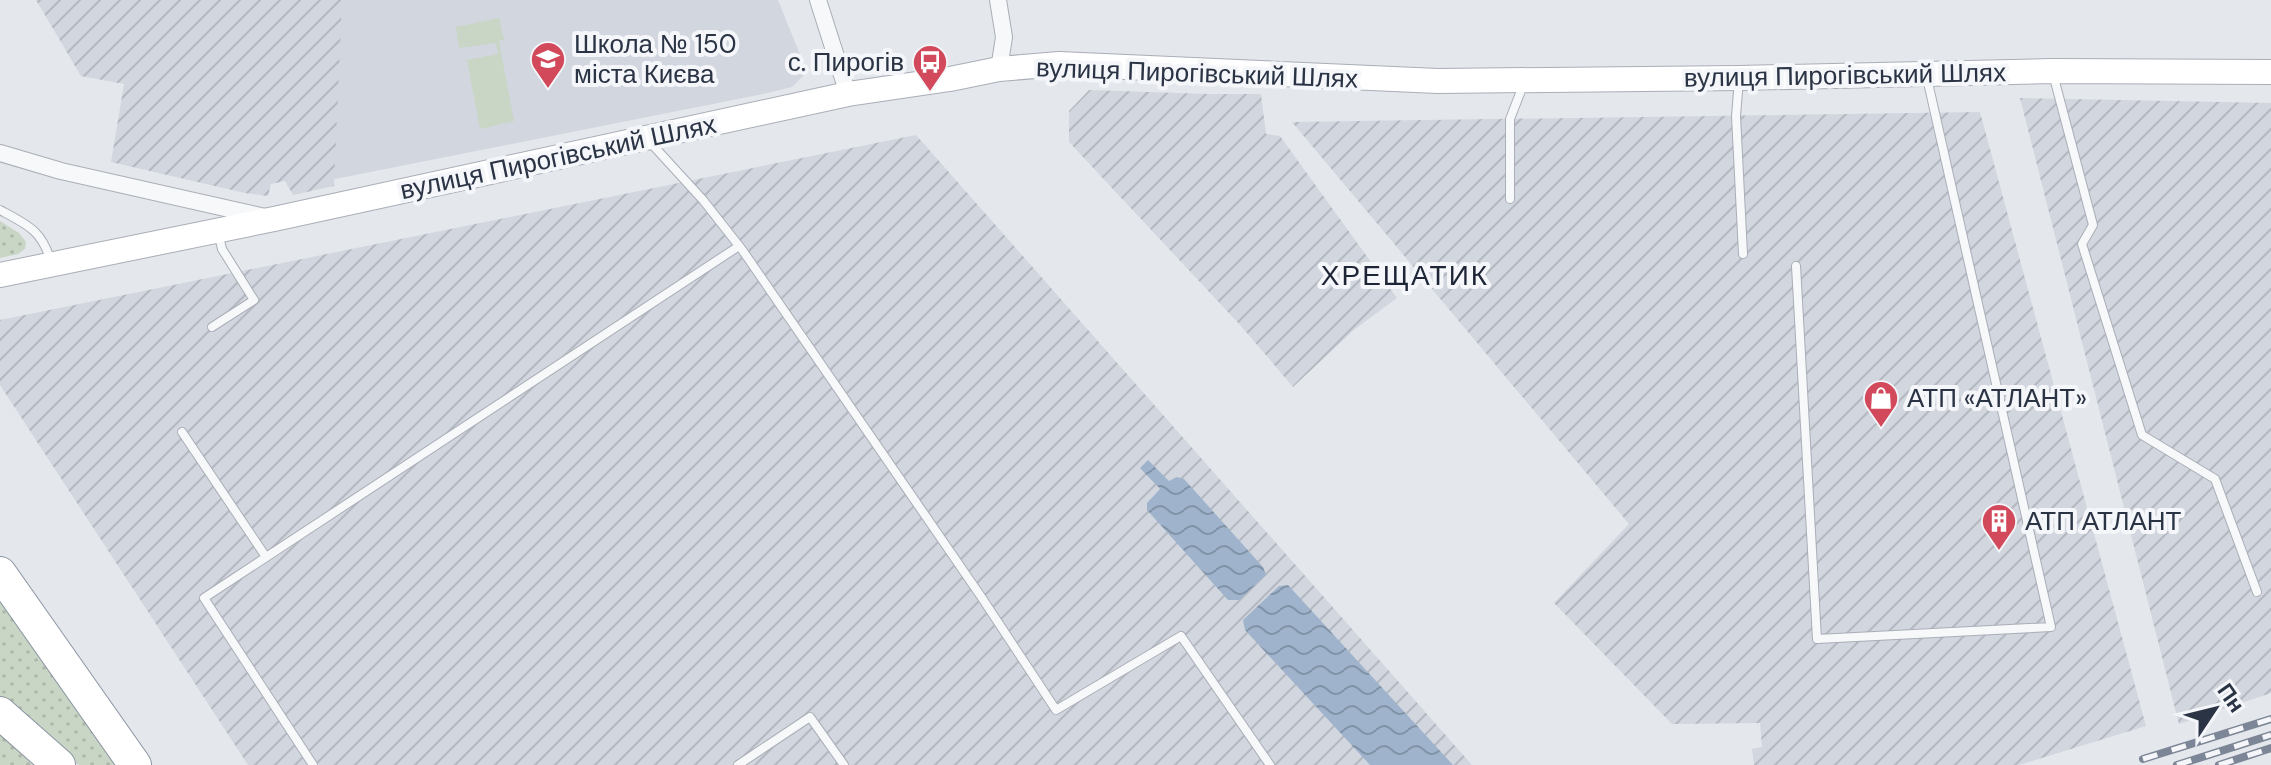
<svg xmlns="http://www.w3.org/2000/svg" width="2271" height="765" viewBox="0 0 2271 765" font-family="'DM Sans',sans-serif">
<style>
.built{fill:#d2d6de}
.industrial{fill:url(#industrial-furrows)}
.grass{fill:url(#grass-dots)}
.garden{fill:#c9d6c5}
.water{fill:url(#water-waves)}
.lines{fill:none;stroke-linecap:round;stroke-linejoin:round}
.lane-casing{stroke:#a9aeb7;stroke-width:10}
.street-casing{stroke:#a9aeb7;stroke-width:18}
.secondary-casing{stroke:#a9aeb7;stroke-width:26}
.highway-casing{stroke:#8b94a3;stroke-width:34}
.lane{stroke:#f7f8fa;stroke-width:8}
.street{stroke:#f7f8fa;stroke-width:16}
.secondary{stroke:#fff;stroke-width:24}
.highway{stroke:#fff;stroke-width:32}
.rail-casing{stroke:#7d8696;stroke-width:8}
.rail{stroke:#f4f6f9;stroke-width:5;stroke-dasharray:15;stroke-linecap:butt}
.labels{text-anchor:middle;stroke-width:8;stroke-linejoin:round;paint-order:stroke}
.poi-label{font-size:26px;fill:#2b3445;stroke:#f4f6f9;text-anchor:start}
.street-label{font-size:26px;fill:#2b3445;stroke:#f4f6f9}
.neighbourhood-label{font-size:28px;letter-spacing:2px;fill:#1d2536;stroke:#f4f6f9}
</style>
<defs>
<pattern id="industrial-furrows" width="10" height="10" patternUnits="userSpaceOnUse" patternTransform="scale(2)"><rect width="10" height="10" fill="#d2d6de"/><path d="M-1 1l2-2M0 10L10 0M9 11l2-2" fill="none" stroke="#b4b8c0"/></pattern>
<pattern id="grass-dots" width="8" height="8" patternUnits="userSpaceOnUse" patternTransform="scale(2)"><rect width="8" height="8" fill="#c9d6c5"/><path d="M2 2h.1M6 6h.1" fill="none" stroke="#adb8ab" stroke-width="1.8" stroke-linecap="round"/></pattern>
<pattern id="water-waves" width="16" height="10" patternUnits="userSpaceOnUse" patternTransform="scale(2)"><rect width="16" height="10" fill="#9fb4cc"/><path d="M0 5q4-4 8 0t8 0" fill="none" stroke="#8293a7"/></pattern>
</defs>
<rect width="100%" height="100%" fill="#e4e7ec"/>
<!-- built -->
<polygon class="built" points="322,0 778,0 807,72 792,87 763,94 315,183"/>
<!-- industrial -->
<g class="industrial">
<polygon points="36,0 342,0 334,186 293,195 285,181 271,184 268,196 245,193 111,162 124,84 81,76"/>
<polygon points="1089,90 1209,94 1261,94 1266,134 1280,136 1397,298 1355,329 1293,387 1241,326 1069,142 1069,111"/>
<polygon points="2020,98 2271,103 2271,693 2179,724"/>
<polygon points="1980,112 2146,726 2019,765 1754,765 1752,749 1762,747 1760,723 1672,724 1554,603 1629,524 1292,122"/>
<polygon points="916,135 1472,765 248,765 0,385 0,320"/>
</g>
<!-- grass -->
<g class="grass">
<polygon points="0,221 19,233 26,242 25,249 18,254 0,258"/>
<polygon points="0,592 118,765 79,765 0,697"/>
<polygon points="0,734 33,765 0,765"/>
</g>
<!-- garden -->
<polygon class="garden" points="499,18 504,40 499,41 514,121 480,129 467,60 498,54 496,43 459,48 456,27"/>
<!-- water -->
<g class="water">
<polygon points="1148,460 1169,481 1177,477 1184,479 1263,567 1266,575 1239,600 1228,600 1147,510 1147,503 1160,489 1140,468"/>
<polygon points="1288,585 1453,765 1370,765 1245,630 1243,620 1279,586"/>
</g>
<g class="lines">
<!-- lane casing -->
<g class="lane-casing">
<g id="lane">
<polyline points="2053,74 2093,225 2082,244 2142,435 2215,479 2257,592"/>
<polyline points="1739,79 1736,116 1743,254"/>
<polyline points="649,141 703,200 743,251 980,595 1056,710 1181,636 1270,765"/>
<polyline points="1510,199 1510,119 1524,83"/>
<path d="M 0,210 C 28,225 43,231 51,263"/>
<polyline points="1796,266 1817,639 2051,627 1927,78"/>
<polyline points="212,327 254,300 222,249 218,232"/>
<polyline points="182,432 266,557"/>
<polyline points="313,765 204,598 739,246"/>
<polyline points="738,765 810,717 844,765"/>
</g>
</g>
<!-- street casing -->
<g class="street-casing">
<g id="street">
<polyline points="818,0 848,94"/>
<polyline points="998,0 1004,37 999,69"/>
<polyline points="0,153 61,171 265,217"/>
</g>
</g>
<!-- secondary casing -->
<g class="secondary-casing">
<polyline id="secondary" points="0,275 274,219 848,94 950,79 999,69 1059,64 1438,81 1739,78 2052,71 2271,72"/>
</g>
<!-- highway casing -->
<g class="highway-casing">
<g id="highway">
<polyline points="0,573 135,765"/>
<polyline points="0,713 59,765"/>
</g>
</g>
<!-- lane -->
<use href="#lane" class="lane"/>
<!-- street -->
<use href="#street" class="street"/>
<!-- secondary -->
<use href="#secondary" class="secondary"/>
<!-- highway -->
<use href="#highway" class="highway"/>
<!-- rail casing -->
<g class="rail-casing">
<g id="rail">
<polyline points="2143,759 2271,719"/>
<polyline points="2177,765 2271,735"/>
<polyline points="2219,765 2271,748"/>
</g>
</g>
<!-- rail -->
<use href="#rail" class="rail"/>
</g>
<!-- icons -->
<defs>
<g id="school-pin" transform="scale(1.8)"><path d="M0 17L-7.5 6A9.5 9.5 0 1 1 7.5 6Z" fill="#d1495b" stroke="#f4f6f9"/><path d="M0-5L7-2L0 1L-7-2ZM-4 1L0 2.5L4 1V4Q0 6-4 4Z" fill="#fff"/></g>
<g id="bus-pin" transform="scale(1.8)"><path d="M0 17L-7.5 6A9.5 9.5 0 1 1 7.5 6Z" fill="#d1495b" stroke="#f4f6f9"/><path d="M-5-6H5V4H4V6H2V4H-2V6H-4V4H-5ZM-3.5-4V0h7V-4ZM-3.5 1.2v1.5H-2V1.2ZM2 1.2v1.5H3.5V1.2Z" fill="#fff"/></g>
<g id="shop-pin" transform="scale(1.8)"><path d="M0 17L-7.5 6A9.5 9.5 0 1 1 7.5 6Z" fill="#d1495b" stroke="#f4f6f9"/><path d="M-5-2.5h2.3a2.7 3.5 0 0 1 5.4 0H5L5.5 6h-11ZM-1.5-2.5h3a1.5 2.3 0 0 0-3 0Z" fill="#fff"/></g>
<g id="building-pin" transform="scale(1.8)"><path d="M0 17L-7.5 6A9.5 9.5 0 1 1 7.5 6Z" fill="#d1495b" stroke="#f4f6f9"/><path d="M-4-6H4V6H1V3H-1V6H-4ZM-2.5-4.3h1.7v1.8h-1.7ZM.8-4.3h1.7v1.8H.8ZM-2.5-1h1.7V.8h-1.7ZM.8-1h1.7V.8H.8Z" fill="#fff"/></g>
</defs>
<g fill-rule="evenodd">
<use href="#school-pin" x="548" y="59"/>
<use href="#bus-pin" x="930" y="62"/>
<use href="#shop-pin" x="1881" y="398"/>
<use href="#building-pin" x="1999" y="521"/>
</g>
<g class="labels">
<!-- poi labels -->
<g class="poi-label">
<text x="574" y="53">Школа № 150<tspan x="574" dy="30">міста Києва</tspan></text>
<text x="904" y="71" text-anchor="end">с. Пирогів</text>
<text x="1907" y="407">АТП «АТЛАНТ»</text>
<text x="2025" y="530">АТП АТЛАНТ</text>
</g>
<!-- street labels -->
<g class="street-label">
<text transform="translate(1197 73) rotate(2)" y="9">вулиця Пирогівський Шлях</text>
<text transform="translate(1845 75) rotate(-1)" y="9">вулиця Пирогівський Шлях</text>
<text transform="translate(558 157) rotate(-12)" y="9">вулиця Пирогівський Шлях</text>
</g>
<!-- neighbourhood labels -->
<g class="neighbourhood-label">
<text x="1405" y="285">ХРЕЩАТИК</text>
</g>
</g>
<!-- north arrow -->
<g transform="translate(2215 709) rotate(55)" stroke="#f4f6f9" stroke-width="6" paint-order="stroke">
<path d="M0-6L14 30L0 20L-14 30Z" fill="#2b3445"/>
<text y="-12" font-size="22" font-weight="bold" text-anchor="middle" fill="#2b3445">Пн</text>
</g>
</svg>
